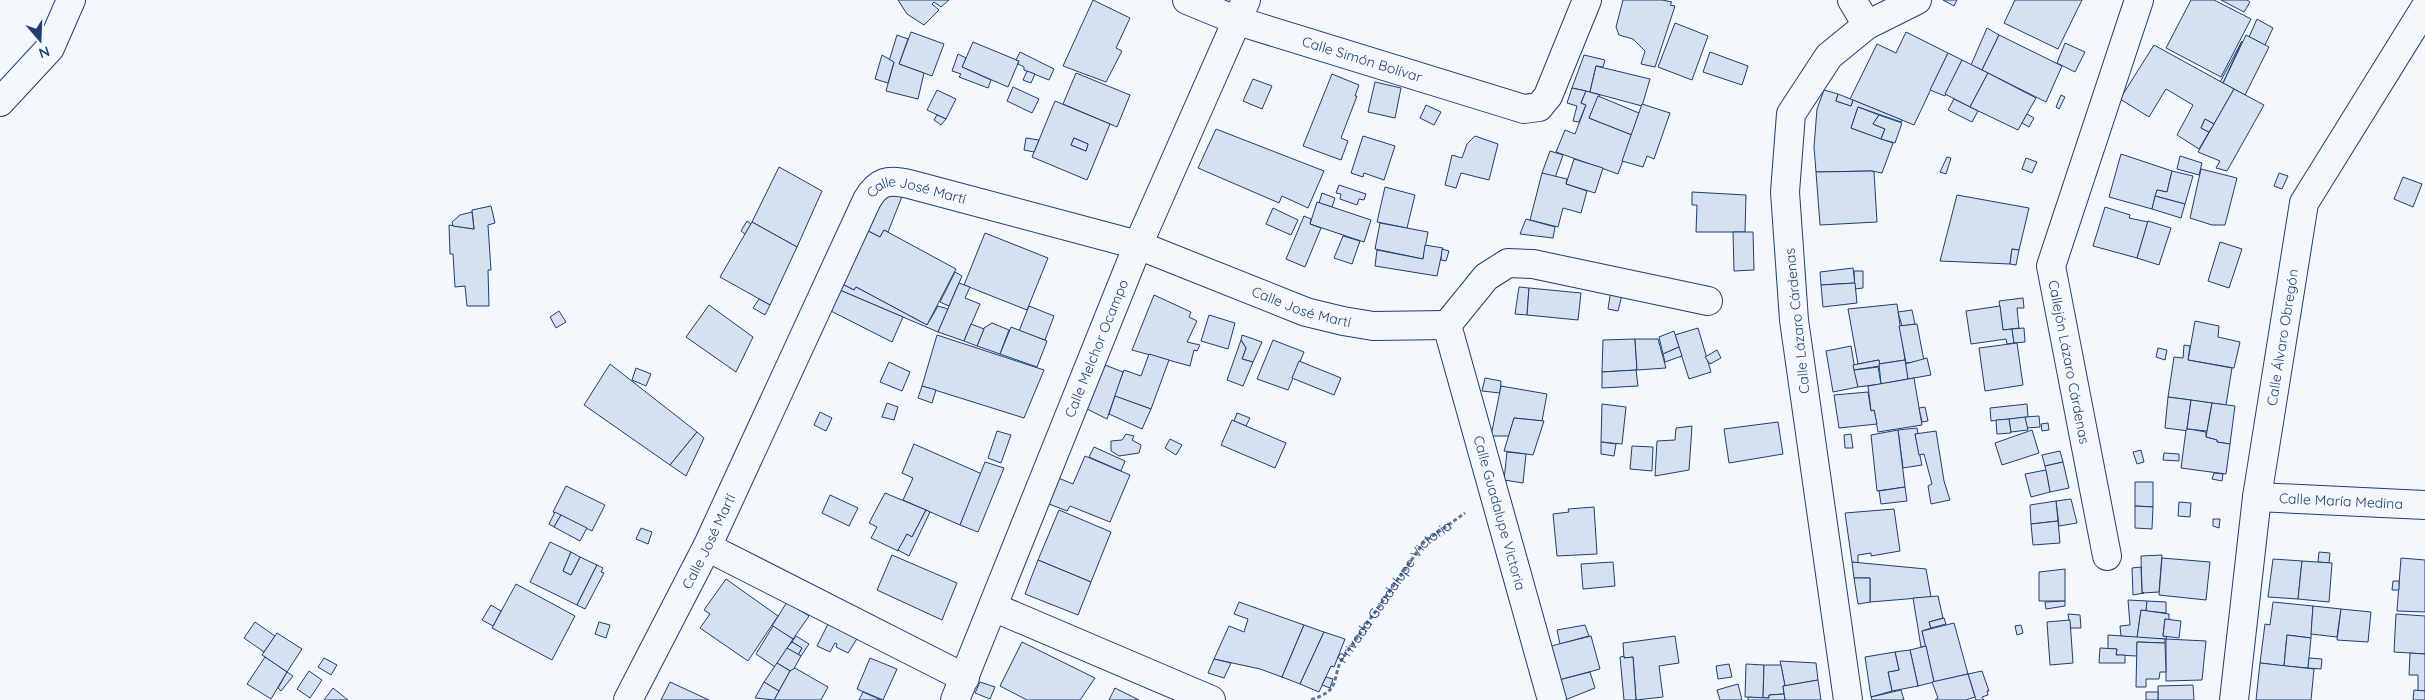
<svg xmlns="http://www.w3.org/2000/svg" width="2425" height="700" viewBox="0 0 2425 700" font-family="Quicksand,sans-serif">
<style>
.building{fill:#d5e0f0;stroke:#1d3f73;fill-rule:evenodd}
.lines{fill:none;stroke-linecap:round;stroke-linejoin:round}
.minor-casing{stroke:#1d3f73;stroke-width:30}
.path{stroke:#5e769c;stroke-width:3;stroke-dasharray:4 2.5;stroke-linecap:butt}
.minor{stroke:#f4f7fb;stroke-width:28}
.labels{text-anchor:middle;stroke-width:4;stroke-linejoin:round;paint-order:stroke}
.street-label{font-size:14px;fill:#1d3f73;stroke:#f4f7fb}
</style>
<rect width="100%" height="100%" fill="#f4f7fb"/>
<!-- building -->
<g class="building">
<polygon points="898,0 949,0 941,7 934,2 932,4 939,10 924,25 907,14"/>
<polygon points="1093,0 1130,18 1116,48 1122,51 1106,82 1063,66"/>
<polygon points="1623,0 1662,0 1672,2 1670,5 1675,6 1655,67 1641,64 1645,51 1633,39 1619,35 1616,27"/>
<polygon points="1943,0 1957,0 1954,6"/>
<polygon points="2015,0 2082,0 2058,49 2004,23"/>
<polygon points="2191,0 2214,0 2251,19 2221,77 2166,48"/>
<polygon points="2221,0 2247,0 2250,2 2244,12"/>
<polygon points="2257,19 2273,28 2265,45 2249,37"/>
<polygon points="1675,23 1708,36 1692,80 1658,67"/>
<polygon points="1987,28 1999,35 1982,70 1971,65"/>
<polygon points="911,32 944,44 932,76 899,64"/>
<polygon points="1906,32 1948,53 1914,125 1850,99 1877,44 1896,53"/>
<polygon points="897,35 908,39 899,64 924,73 918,99 886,91 894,62 889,61"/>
<polygon points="1999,35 2062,66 2046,102 1982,70"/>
<polygon points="2246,35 2269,47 2245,95 2223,83"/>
<polygon points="2242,41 2223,83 2220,82"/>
<polygon points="973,42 1019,61 1008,87 962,67"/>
<polygon points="2065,43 2085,52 2075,72 2057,63"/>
<polygon points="2154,45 2234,89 2214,124 2205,119 2201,128 2209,132 2199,149 2177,135 2193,105 2166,89 2149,117 2120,99"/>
<polygon points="1020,52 1054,69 1049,80 1024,70 1024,67 1018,64 1019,61 1016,60"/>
<polygon points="1710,52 1748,66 1742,85 1703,72"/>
<polygon points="1948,53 1962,60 1945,96 1930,90"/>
<polygon points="958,54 966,58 962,67 991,80 988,88 959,77 961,74 952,71"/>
<polygon points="882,55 894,62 888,83 875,79"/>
<polygon points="1584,55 1605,60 1603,67 1596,66 1590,92 1572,88"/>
<polygon points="1962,60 1988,73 1970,107 1945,94"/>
<polygon points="1596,66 1650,79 1642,106 1590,92"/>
<polygon points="1027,71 1035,74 1031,83 1023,80"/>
<polygon points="1076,73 1130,95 1117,127 1063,104"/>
<polygon points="1988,73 2036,98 2018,130 1970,107"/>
<polygon points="1332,74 1359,85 1355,96 1357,96 1341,138 1348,141 1341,160 1303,146"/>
<polygon points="1253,79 1272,86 1262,109 1243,101"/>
<polygon points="1375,82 1401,88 1395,118 1368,112"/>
<polygon points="1013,87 1039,99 1032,113 1007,101"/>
<polygon points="1572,88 1586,91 1581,103 1586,105 1579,122 1573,121 1577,106 1567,103"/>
<polygon points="2234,89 2264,105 2227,171 2216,168 2220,161 2198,152"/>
<polygon points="937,90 956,99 946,119 927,110"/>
<polygon points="1824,90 1838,94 1836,101 1851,106 1853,100 1902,120 1901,122 1858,107 1851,128 1893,143 1882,173 1872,171 1816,172 1814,147 1817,109"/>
<polygon points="1586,91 1600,95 1589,118 1632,135 1618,174 1556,152 1565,130 1575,134 1586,105 1581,103"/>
<polygon points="1838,94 1853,100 1851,106 1836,101"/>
<polygon points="2061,95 2065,97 2059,109 2056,107"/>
<polygon points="1598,96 1639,113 1632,135 1589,118"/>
<polygon points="1954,99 1978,111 1972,122 1948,110"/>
<path d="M 1055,101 L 1110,124 L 1087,180 L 1032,157 ZM 1074,138 L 1088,144 L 1086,151 L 1071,145 Z"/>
<polygon points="1642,104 1670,113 1654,159 1647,156 1643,167 1622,161"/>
<polygon points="1426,105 1441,112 1434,125 1420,118"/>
<polygon points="1858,107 1879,115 1873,124 1885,129 1881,139 1851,128"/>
<polygon points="2027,114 2034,118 2029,127 2022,123"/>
<polygon points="937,115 946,119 941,125 934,120"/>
<polygon points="1879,115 1902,123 1895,143 1881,139 1885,129 1873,124"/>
<polygon points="2205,119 2214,124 2209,132 2201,128"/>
<polygon points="1216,129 1324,171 1308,208 1282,196 1279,203 1198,168"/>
<polygon points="1363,136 1395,146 1384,180 1364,173 1363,177 1351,173"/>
<polygon points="1475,136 1498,144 1489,180 1461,173 1456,188 1445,185 1452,155 1462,158 1467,144"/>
<polygon points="1026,138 1039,140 1034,152 1024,150"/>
<polygon points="1074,138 1088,144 1086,151 1071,145"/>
<polygon points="1550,151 1563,155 1555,178 1542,173"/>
<polygon points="2121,154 2172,171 2167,192 2157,190 2152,209 2109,197"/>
<polygon points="2180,156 2202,163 2199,175 2177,169"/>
<polygon points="1947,157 1951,158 1946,174 1940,172"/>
<polygon points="2026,158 2037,162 2032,173 2022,169"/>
<polygon points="1574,159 1603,168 1595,193 1566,184"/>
<polygon points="779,167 822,191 797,247 752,222"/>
<polygon points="2201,169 2237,178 2225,225 2212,225 2190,218"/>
<polygon points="1872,171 1874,172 1877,222 1820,225 1816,172"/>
<polygon points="2172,171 2193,176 2185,204 2155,196 2157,190 2167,192"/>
<polygon points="1542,173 1567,179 1566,184 1587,191 1581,213 1563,208 1558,227 1530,220"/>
<polygon points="2279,173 2288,176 2282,189 2274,186"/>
<polygon points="2403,177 2422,184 2413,207 2394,199"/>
<polygon points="1339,185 1366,194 1364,200 1359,199 1357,205 1340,199 1341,194 1336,193"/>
<polygon points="882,186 903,194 888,232 884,230 880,237 862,228"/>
<polygon points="1385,187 1415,195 1407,228 1377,222"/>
<polygon points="1692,192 1746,195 1745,232 1696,232 1697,205 1692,205"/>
<polygon points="1322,193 1335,198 1332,207 1319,203"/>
<polygon points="1957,195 2029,208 2019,250 2012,249 2010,264 1940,261"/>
<polygon points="2155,196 2185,204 2181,218 2152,209"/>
<polygon points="1317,202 1371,220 1364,242 1310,224"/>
<polygon points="491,206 495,223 488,225 491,270 488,270 489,306 467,306 465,286 455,287 453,254 450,254 449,225 474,229 472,210"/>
<polygon points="2105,207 2130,215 2129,218 2148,222 2137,258 2093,246"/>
<polygon points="1273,208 1298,220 1291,235 1266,224"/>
<polygon points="472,212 474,229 453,226 452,222 460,215"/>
<polygon points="1304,216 1311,219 1310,224 1321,228 1305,267 1286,259"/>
<polygon points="1526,219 1555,227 1553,238 1520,234"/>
<polygon points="747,221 751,224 745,234 741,231"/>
<polygon points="2148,221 2171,228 2159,265 2137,258"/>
<polygon points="752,222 797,247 770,305 720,277"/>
<polygon points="1380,223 1428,232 1423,259 1375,249"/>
<polygon points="862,228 880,237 884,230 956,269 927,325 856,287 854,290 838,282"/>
<polygon points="1733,232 1753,232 1754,270 1734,271"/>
<polygon points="985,233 1048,258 1027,310 964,285"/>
<polygon points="1343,236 1360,241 1352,264 1334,258"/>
<polygon points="2220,242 2242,249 2229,288 2208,281"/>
<polygon points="1425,245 1443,248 1437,276 1375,266 1377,250 1423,259"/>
<polygon points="1442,249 1449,251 1446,261 1441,260"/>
<polygon points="2012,249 2019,250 2016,265 2010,264"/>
<polygon points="1853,268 1855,283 1821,285 1820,272"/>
<polygon points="1854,271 1863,271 1863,288 1855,289"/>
<polygon points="955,272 962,276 949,306 940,302"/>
<polygon points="838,282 854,290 856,287 927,325 938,306 948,309 938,332 835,288"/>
<polygon points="959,283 970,287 965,298 980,304 964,341 938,332"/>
<polygon points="1855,283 1857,303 1823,307 1821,285"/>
<polygon points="1519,287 1529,288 1527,315 1515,314"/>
<polygon points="835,288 903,317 892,342 825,308"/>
<polygon points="1529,288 1581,293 1578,320 1527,315"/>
<polygon points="1611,289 1623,291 1618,311 1608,309"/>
<polygon points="1154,295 1191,312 1189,317 1197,321 1187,342 1200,345 1197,351 1194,350 1190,366 1132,350"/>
<polygon points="2023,298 2024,308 2017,308 2019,328 2003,330 1999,301"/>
<polygon points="759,299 770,305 765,315 753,308"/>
<polygon points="1897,304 1905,360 1879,364 1879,360 1858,364 1848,309"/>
<polygon points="709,305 753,337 736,372 686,337"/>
<polygon points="1029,306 1054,316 1045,340 1019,331"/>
<polygon points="2000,306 2003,330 2012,329 2014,343 2007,344 2006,339 1971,344 1966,311"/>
<polygon points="1912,310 1915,324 1902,326 1898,312"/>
<polygon points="559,311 566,322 556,328 550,317"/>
<polygon points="1209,315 1235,323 1228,349 1201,341"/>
<polygon points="2195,321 2219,326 2218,337 2240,342 2234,368 2188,360"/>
<polygon points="992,323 1009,330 1000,354 977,346 984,328"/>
<polygon points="971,324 984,329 977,346 964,341"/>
<polygon points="1917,324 1924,361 1906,363 1899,326"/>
<polygon points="1011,327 1047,341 1037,367 1000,354"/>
<polygon points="1698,328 1711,372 1689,379 1675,335"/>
<polygon points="2024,328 2025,342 2014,343 2012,329"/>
<polygon points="1674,331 1679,347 1663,354 1659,337"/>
<polygon points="937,335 1044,370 1024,418 922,386"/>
<polygon points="1242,335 1262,342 1253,362 1242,359 1246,348 1241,340"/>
<polygon points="1635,339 1637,370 1602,372 1603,340"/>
<polygon points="1635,339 1658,339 1666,368 1637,370"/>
<polygon points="1241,340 1246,348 1242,359 1253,362 1243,386 1227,380"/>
<polygon points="1273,340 1304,352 1288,390 1257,379"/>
<polygon points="2017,343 2023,385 1985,391 1979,348"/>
<polygon points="2184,345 2190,346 2188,360 2232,368 2226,405 2168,397 2174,357 2183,358"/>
<polygon points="1851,346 1858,387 1833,392 1826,351"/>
<polygon points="1679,347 1682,356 1665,362 1663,354"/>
<polygon points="2158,348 2167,350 2165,360 2156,357"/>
<polygon points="1717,350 1721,358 1710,364 1705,357"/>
<polygon points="1149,354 1169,360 1151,409 1114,396 1124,370 1141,376"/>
<polygon points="1927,358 1931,375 1908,379 1905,364"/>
<polygon points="1879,360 1880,366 1854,370 1853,365"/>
<polygon points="1905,360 1908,379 1881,384 1879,364"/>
<polygon points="1299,361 1341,378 1334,395 1292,378"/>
<polygon points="889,362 910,372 902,391 880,382"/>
<polygon points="610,364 697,432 670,465 584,405"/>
<polygon points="1105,365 1123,372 1107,419 1087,409"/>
<polygon points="1878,367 1881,384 1858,387 1854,370"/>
<polygon points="636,368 651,374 646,386 632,380"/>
<polygon points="1636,370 1638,386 1602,388 1602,372"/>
<polygon points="1485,378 1501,381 1500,393 1482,391"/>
<polygon points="1914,378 1922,425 1878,432 1874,410 1871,411 1868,386"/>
<polygon points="922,386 936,390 932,403 918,398"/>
<polygon points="1501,386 1547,394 1542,421 1514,418 1509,436 1491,436"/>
<polygon points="1868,392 1871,411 1874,410 1877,424 1839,428 1834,395"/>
<polygon points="1115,396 1151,409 1142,429 1109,414"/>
<polygon points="2168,397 2191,400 2187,429 2189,431 2165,428"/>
<polygon points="2191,400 2212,403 2207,431 2187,429"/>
<polygon points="887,403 898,407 894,420 882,417"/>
<polygon points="2212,403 2235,406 2230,444 2217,442 2217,440 2206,437"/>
<polygon points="1602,404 1626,407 1622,444 1601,442"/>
<polygon points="2027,404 2028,417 1991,421 1990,408"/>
<polygon points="1925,407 1928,421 1922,422 1919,408"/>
<polygon points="820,412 832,418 826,431 814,425"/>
<polygon points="1237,413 1250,418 1246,426 1234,421"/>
<polygon points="2039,416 2040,427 2026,428 2025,417"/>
<polygon points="2025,417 2028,430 2011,432 2009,419"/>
<polygon points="1514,418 1544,421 1533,455 1504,451"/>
<polygon points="2009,419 2011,433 1997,434 1996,420"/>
<polygon points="1232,420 1286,443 1275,468 1221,445"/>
<polygon points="1778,422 1783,454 1729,463 1724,429"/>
<polygon points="2048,423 2049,430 2042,431 2041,424"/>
<polygon points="1692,426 1689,470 1655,476 1657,441 1675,440 1676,428"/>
<polygon points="1917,428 1918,434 1915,434 1922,465 1903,468 1898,430"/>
<polygon points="2189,429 2206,432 2206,437 2217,440 2217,442 2230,444 2226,474 2181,468 2186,430"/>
<polygon points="1898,430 1905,487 1877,491 1871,435"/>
<polygon points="2032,430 2039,453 2002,465 1995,443"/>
<polygon points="997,431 1011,435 1001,463 988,458"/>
<polygon points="1936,431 1944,481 1950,500 1931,504 1928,486 1932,484 1924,454 1919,455 1915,434"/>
<polygon points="697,432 704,438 686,476 670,465"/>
<polygon points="1126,434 1134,436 1132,440 1141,445 1139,453 1119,456 1111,451 1111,441 1122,440"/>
<polygon points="1851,434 1853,448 1845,448 1844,435"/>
<polygon points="1170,439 1182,445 1176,455 1165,448"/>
<polygon points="1601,442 1616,444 1614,456 1601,454"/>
<polygon points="914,444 982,474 960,525 903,500 913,478 902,473"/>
<polygon points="1632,446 1653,447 1652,471 1630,469"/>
<polygon points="1094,447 1125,461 1121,471 1089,457"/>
<polygon points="2141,450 2144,462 2137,464 2133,452"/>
<polygon points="2060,451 2063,462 2045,466 2042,455"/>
<polygon points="1507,452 1526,454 1523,483 1504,480"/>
<polygon points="2164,453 2179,454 2179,461 2163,460"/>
<polygon points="1085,456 1130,475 1110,522 1070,506 1067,511 1044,502 1056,477 1073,484"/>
<polygon points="985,462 1004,468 978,532 960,525"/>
<polygon points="2063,462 2069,488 2050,492 2045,466"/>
<polygon points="2046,470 2050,492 2031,497 2025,474"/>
<polygon points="2214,473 2223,474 2222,481 2212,479"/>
<polygon points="2135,482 2153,482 2153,507 2135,506"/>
<polygon points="566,486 605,505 592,531 553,512"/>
<polygon points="1905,487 1907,501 1881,504 1879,491"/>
<polygon points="885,493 926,510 912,537 907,534 898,551 871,538 877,527 869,523"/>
<polygon points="830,495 858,508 849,526 822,513"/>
<polygon points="2071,499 2077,523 2059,526 2056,501"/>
<polygon points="2056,501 2058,521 2031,524 2030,505"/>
<polygon points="2179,502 2191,503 2190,517 2178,516"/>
<polygon points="2135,506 2153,507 2152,529 2135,528"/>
<polygon points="1594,507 1597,554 1557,556 1553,514 1569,512 1568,509"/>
<polygon points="1894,509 1900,551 1871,556 1871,553 1858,555 1858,563 1852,562 1845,513"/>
<polygon points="926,510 930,512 909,556 898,550 907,534 912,537"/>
<polygon points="1059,510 1111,532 1091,582 1038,560"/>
<polygon points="555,512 561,515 554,527 549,524"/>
<polygon points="561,515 587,528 580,541 554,527"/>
<polygon points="2213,519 2220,519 2219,528 2213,526"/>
<polygon points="2058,521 2060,543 2033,545 2031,524"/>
<polygon points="641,528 652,532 648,544 636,539"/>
<polygon points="550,542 571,552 563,571 571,575 580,557 597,565 577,605 530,582"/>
<polygon points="571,552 580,557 571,575 563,571"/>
<polygon points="2319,552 2330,553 2329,563 2318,562"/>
<polygon points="892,555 957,583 942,620 877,590"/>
<polygon points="2162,555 2159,592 2142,593 2141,556"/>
<polygon points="2162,558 2210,562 2206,600 2159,595"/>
<polygon points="2401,558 2425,560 2425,612 2397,611"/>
<polygon points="2273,559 2302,561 2298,599 2268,597"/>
<polygon points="1038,560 1091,582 1078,615 1025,594"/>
<polygon points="2302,561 2332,563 2329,602 2298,599"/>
<polygon points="1613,562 1615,586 1583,589 1581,564"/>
<polygon points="1852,562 1926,569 1931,597 1870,602 1870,578 1854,578"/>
<polygon points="597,565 603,568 601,572 604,573 585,609 577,605"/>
<polygon points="2141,567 2142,593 2144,593 2133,595 2132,568"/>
<polygon points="2065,569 2065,601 2039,601 2039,572"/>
<polygon points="1854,578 1870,578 1870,602 1858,604"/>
<polygon points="726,579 778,616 748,661 700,628 710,614 704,610"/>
<polygon points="2393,581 2399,581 2399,590 2392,590"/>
<polygon points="516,584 575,616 552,660 492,628"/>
<polygon points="1938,596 1943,618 1929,622 1931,628 1922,631 1926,646 1921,647 1913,598"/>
<polygon points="2128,600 2147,601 2146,611 2141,610 2137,638 2121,636 2120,626 2130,625"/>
<polygon points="2065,601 2065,606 2046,609 2045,602"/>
<polygon points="2147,601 2166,602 2166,613 2146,611"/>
<polygon points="787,602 809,616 793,639 772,626"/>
<polygon points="1239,602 1304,625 1282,677 1260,669 1214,659 1229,626 1244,632 1248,619 1234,614"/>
<polygon points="2273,602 2313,606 2311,638 2287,635 2284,666 2260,663 2265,624 2270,625"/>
<polygon points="491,605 501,611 493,626 482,620"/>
<polygon points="2313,606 2341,609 2337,637 2311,634"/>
<polygon points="2341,609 2371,612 2368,642 2337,640"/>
<polygon points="2141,610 2169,614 2169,620 2165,619 2163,636 2167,636 2166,639 2137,638"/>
<polygon points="2068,614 2080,615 2081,628 2070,628"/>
<polygon points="2396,614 2425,616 2425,654 2394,652"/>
<polygon points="1944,618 1946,624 1931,628 1929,622"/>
<polygon points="2165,619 2181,621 2179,638 2163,636"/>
<polygon points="830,620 860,634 848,653 836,647 837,644 835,643 830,652 817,646"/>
<polygon points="2070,620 2073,663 2050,665 2047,622"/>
<polygon points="255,622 275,636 264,652 244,638"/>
<polygon points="599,622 610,625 606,638 595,634"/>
<polygon points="1954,623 1968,674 1934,682 1922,631"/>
<polygon points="1304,625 1324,632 1300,684 1282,677"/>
<polygon points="1585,625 1589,636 1560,644 1557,630"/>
<polygon points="2021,625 2023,633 2017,635 2015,626"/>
<polygon points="773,626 793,639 775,667 756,654"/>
<polygon points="1324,632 1345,639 1334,667 1331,666 1319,692 1300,684"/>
<polygon points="277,633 302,649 287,672 262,655"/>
<polygon points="2108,635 2165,639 2165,643 2137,642 2137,656 2116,655 2117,649 2108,649"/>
<polygon points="2287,635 2311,638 2308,668 2284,666"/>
<polygon points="796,636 809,644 801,656 798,655 802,648 792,642"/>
<polygon points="1591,636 1600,669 1559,680 1543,648"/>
<polygon points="1675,636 1679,663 1659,666 1663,697 1636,700 1633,657 1624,658 1623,643"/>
<polygon points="2166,639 2206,641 2202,680 2166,681"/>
<polygon points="792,642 802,648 798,655 787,648"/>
<polygon points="1022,642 1095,678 1080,700 1027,700 1000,686"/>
<polygon points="2137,642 2165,643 2166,672 2160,672 2159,679 2146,679 2146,687 2136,687"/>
<polygon points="1926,646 1934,682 1918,686 1910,650"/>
<polygon points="787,648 801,656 792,672 777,663"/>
<polygon points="2100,648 2117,649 2116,655 2125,655 2125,663 2099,663"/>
<polygon points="1910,650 1918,686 1892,691 1888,672 1899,670 1895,652"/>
<polygon points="1895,652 1899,670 1888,672 1892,691 1871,697 1865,657"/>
<polygon points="2410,653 2425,654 2425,691 2418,691 2418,675 2409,675"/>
<polygon points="1624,656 1624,658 1633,657 1636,700 1624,700 1620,657"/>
<polygon points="265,657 287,672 271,699 247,684"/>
<polygon points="324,658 337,665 331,675 318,667"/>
<polygon points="870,658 897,669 883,700 857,689"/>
<polygon points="2309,658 2322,659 2321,669 2308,668"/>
<polygon points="1214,659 1231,663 1224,678 1208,673"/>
<polygon points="1780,661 1816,663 1818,680 1785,686"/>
<polygon points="777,663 790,671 779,691 764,682"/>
<polygon points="2260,663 2314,669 2311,700 2256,700"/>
<polygon points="1729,664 1732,677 1718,679 1716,666"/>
<polygon points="1746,664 1764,665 1763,698 1745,697"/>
<polygon points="1764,665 1781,665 1785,686 1783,686 1784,694 1769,695 1769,698 1763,698"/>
<polygon points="795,668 828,687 821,700 774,700 790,671"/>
<polygon points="309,671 322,680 310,698 297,689"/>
<polygon points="1982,671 1989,691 1987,691 1988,695 1982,697 1984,700 1976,700 1968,674"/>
<polygon points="287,672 293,676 281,691 278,688"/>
<polygon points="1590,672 1595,688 1565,700 1559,680"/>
<polygon points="1968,674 1975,697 1966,700 1935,700 1938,698 1932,682"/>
<polygon points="1326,677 1333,679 1330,688 1322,685"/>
<polygon points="1818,680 1821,700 1785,700 1783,686"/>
<polygon points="670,682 709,700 661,700"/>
<polygon points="764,682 779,691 774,700 755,698"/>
<polygon points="980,682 995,687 990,699 975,693"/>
<polygon points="1738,684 1742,700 1720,700 1717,690"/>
<polygon points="2193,685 2194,700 2158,700 2158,686"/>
<polygon points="333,688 348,700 324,700"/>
<polygon points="1115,688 1139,700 1109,700"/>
<polygon points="1901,690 1904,700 1872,700 1871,697"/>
<polygon points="2414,690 2425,691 2425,700 2413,700"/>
<polygon points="863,692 881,700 859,700"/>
<rect x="2146" y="692" width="12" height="8"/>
<polygon points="1784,694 1785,700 1748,700 1748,697 1769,698 1769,695"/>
</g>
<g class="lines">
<!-- minor casing -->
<g class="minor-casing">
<g id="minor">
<path id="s2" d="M 1187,0 L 1238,21 L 1524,109 L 1539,107 L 1548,96 L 1587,0"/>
<polyline points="1852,0 1867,25"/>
<polyline points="0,102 50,48 71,0"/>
<path id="s3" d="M 1447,325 L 1552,700"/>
<polyline points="1447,325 1486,277 1508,263 1533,264 1708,301"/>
<path id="s4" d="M 2257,497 L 2425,505"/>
<polyline points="707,547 965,678"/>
<polyline points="2107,556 2051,266 2139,0"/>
<polyline points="993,607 1211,700"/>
<path id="s5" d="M 628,700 L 707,547 L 867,200 C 878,181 888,179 909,184 L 1138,245 L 1306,312 L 1343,321 L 1373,326 L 1447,325"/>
<path id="s6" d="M 955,700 L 1138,245 L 1246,0"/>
<polyline points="1848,700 1794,320 1785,192 1791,114 1829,56 1867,25 1917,0"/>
<path id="s7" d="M 2234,700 L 2257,497 L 2304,203 L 2425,8"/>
</g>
</g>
<!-- path -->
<path class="path" id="s1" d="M 1311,700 C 1338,690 1332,686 1340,662 L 1424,542 L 1465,513"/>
<!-- minor -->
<use href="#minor" class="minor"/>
</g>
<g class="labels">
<!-- street labels -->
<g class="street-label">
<text dy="5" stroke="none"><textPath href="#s2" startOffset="185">Calle Simón Bolívar</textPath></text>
<text dy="5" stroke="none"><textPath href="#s5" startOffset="611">Calle José Martí</textPath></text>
<text dy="5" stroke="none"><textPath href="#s5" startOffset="1016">Calle José Martí</textPath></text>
<text transform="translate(1797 321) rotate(-96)" y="5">Calle Lázaro Cárdenas</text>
<text dy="5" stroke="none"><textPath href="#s7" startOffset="366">Calle Álvaro Obregón</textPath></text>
<text dy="5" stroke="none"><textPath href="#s6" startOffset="379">Calle Melchor Ocampo</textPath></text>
<text transform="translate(2069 362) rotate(79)" y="5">Callejón Lázaro Cárdenas</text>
<text dy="5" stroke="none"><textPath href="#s4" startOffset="84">Calle María Medina</textPath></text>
<text dy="5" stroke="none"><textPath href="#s3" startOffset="195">Calle Guadalupe Victoria</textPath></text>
<text dy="5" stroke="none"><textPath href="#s5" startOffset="178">Calle José Martí</textPath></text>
<text dy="5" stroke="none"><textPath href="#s1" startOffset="141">Privada Guadalupe Victoria</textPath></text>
</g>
</g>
<!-- north arrow -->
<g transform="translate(40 40) rotate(161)" stroke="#f4f7fb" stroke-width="4" paint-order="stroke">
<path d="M0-4L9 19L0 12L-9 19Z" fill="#1d3f73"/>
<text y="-8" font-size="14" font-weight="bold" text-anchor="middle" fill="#1d3f73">N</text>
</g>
</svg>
